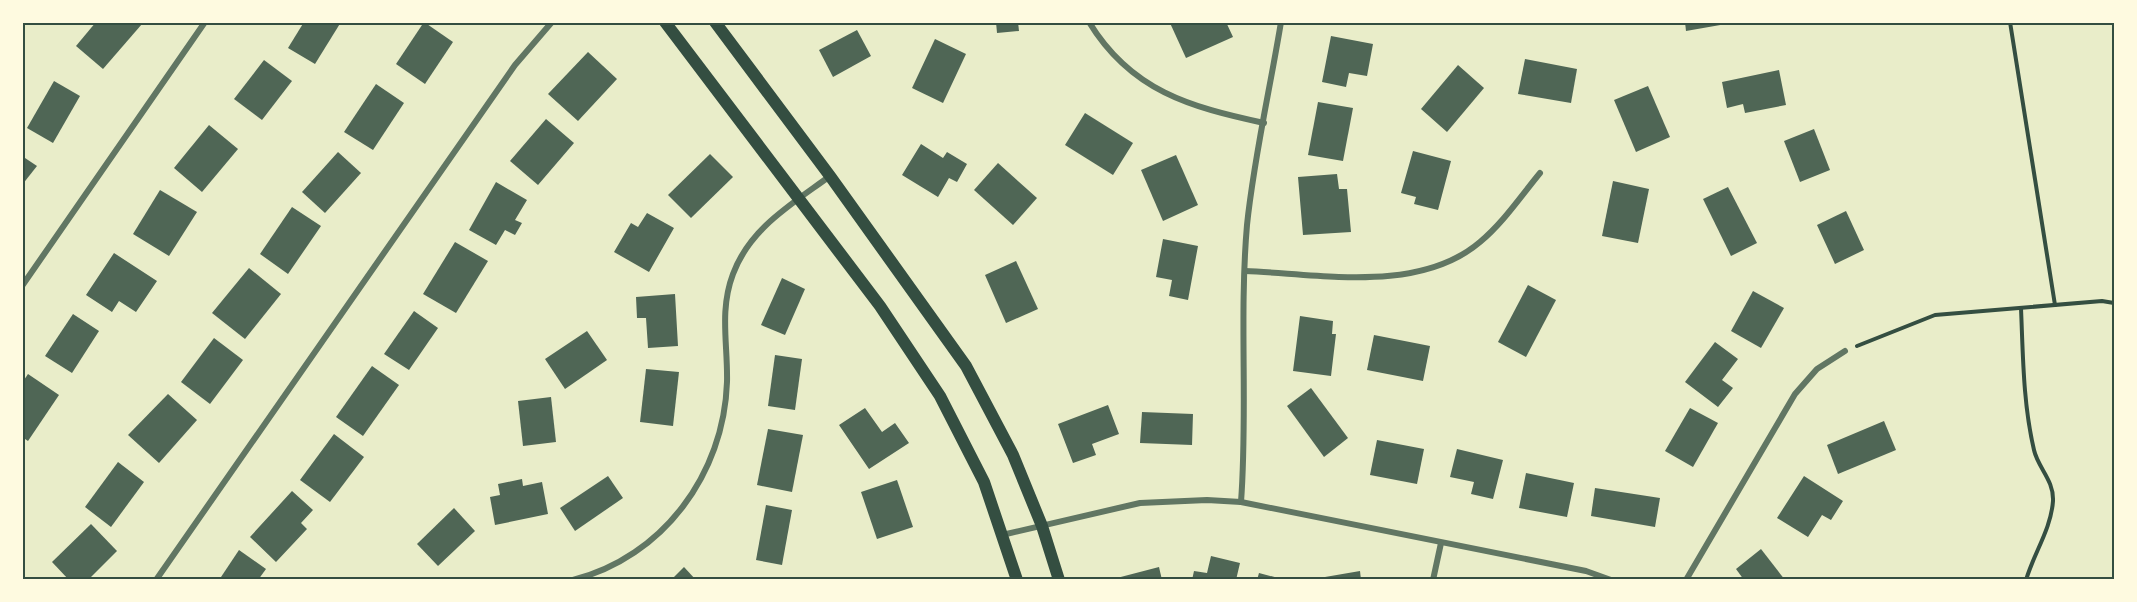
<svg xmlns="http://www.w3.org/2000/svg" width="2137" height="602" viewBox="0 0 2137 602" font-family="Figtree,sans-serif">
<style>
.building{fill:#4f6655}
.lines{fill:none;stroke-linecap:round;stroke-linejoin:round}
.path{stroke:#344e41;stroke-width:4}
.minor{stroke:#617663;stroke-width:6}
.secondary{stroke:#344e41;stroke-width:12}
.neatline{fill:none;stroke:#344e41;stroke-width:2}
</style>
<rect width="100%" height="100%" fill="#e9edc9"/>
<!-- building -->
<g class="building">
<polygon points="96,22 142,24 103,69 76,46"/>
<polygon points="304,22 341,22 315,64 288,48"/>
<polygon points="424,22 453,42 425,84 396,64"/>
<polygon points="996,22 1018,22 1019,31 997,33"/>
<polygon points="1226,22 1233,37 1186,58 1170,23"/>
<polygon points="1685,22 1726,22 1726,24 1686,31"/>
<polygon points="857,30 871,56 833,77 819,50"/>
<polygon points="1331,36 1373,44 1367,76 1349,73 1346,87 1322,82"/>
<polygon points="935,39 966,54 943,103 912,88"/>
<polygon points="588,52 617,79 578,121 548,94"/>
<polygon points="1525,59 1577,69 1571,103 1518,94"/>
<polygon points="264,60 292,81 262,120 234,99"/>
<polygon points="1458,65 1484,88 1447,132 1421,109"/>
<polygon points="1779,70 1786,105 1745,113 1743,104 1727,108 1722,82"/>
<polygon points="54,81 80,96 53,143 27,128"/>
<polygon points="376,84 404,103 373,150 344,132"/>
<polygon points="1648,86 1670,137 1636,152 1614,100"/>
<polygon points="1318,102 1353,108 1343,161 1308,155"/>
<polygon points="1085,113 1133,143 1113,175 1065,145"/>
<polygon points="546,119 574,143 538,185 510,161"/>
<polygon points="209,125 238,149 202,192 174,168"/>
<polygon points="1814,129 1830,170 1800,182 1784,141"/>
<polygon points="921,144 943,158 947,152 967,164 957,182 949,178 938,197 902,175"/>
<polygon points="1413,151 1451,161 1438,210 1414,204 1416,197 1401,193"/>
<polygon points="338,152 361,173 325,213 302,192"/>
<polygon points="710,154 733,177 691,218 668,195"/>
<polygon points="1176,155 1198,205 1163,221 1141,170"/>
<polygon points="22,156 37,166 22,185"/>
<polygon points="998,163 1037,198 1013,225 974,190"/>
<polygon points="1337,174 1339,189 1347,189 1351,232 1303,235 1298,177"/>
<polygon points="1613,181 1649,189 1638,243 1602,236"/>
<polygon points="496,182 527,200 515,220 522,223 515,235 505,230 496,245 469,230"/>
<polygon points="1728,187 1757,243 1731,256 1703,199"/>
<polygon points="160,190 197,212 169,256 133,234"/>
<polygon points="292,207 321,226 288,274 260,254"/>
<polygon points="1846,211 1864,250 1835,264 1817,225"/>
<polygon points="647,213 674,228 649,272 614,252 631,223 638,227"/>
<polygon points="1163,239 1198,246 1188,300 1169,296 1172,280 1156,277"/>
<polygon points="455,242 488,261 456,313 423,294"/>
<polygon points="114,253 157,281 136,312 119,301 112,312 86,295"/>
<polygon points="1016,261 1038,309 1006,323 985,275"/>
<polygon points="249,268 281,294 245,339 212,313"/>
<polygon points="782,278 805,289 785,335 761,325"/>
<polygon points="1528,285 1556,300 1526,357 1498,342"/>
<polygon points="1753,291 1784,308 1761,348 1731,331"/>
<polygon points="675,294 678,346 648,348 646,318 637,318 636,297"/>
<polygon points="414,311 438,328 409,370 384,354"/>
<polygon points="73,314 99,331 72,373 45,356"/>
<polygon points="1300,316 1333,321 1332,334 1336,334 1331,376 1293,371"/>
<polygon points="587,331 607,360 565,389 545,359"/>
<polygon points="1374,335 1430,346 1423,381 1367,370"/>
<polygon points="214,338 243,360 210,404 181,382"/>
<polygon points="1715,342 1738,359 1722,380 1733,388 1718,407 1685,382"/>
<polygon points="775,355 802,359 795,410 768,406"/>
<polygon points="372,366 399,385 363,436 336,417"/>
<polygon points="646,369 679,372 673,426 640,422"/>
<polygon points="28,374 59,395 28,441 22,437 22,383"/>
<polygon points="1311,388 1348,438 1324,457 1287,406"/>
<polygon points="168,394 197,420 159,463 128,435"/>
<polygon points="551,397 556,442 523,446 518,401"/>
<polygon points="1108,405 1119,434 1092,444 1096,455 1073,463 1058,424"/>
<polygon points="865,408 882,432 895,423 909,443 869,469 839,425"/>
<polygon points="1690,408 1718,423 1693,467 1665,451"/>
<polygon points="1142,412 1193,414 1192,445 1140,443"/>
<polygon points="1884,421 1896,450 1838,474 1827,445"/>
<polygon points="768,429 803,435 792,492 757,485"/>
<polygon points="334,434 364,457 330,502 300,480"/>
<polygon points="1377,440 1424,449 1417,484 1370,475"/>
<polygon points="1457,449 1503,460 1493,499 1471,494 1474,482 1450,477"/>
<polygon points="118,462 144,482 111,527 85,507"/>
<polygon points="1526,473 1574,483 1567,517 1519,508"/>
<polygon points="608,476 623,498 575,531 560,508"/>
<polygon points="1804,476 1843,501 1831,520 1822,515 1808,537 1777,518"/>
<polygon points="522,479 523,486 542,482 548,514 495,525 490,497 500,495 498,484"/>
<polygon points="897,480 913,527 877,539 861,492"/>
<polygon points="1595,488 1660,498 1655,527 1591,516"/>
<polygon points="292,491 313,510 301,523 307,529 276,562 250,537"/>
<polygon points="766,505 792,510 782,565 756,560"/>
<polygon points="454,508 475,531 438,566 417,544"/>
<polygon points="91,524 117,551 88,580 69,580 52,562"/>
<polygon points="1761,549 1785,580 1744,580 1736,569"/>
<polygon points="239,550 266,569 258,580 219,580"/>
<polygon points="1211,556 1240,563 1236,580 1192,580 1194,571 1207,573"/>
<polygon points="684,567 696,580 671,580"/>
<polygon points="1159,567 1162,580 1113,580 1113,579"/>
<polygon points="1360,571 1361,580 1325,580 1325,577"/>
<polygon points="1259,573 1282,579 1282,580 1257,580"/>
</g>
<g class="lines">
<!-- path -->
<g class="path">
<polyline points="2010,22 2055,305"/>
<path d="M 2021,308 C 2023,355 2023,403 2034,450 C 2038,468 2054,480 2053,501 C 2051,529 2034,553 2026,580"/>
<polyline points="1857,346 1935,315 2102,301 2114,303"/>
</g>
<!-- minor -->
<g class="minor">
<path d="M 1089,22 C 1131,91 1190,107 1264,123"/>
<path d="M 1245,271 C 1320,274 1419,294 1480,242 C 1503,223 1521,196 1540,173"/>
<polyline points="22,286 205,22"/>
<path d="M 1241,502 C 1248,410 1239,317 1247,225 C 1254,157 1270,89 1281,22"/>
<polyline points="1002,535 1140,503 1207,500 1241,502 1586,571 1611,580"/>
<polyline points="156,580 515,65 552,22"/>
<path d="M 573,580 C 663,557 724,474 727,382 C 728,345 719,311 733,274 C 750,228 792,204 830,176"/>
<polyline points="1433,580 1441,543"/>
<polyline points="1686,580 1795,394 1817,369 1845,351"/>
</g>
<!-- secondary -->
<g class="secondary">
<polyline points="665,22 880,306 940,396 984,482 1017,580"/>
<polyline points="715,22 830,176 966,366 1013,455 1042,526 1059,580"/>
</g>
</g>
<!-- border -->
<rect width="2137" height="602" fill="none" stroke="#fefae0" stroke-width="48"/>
<rect x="24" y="24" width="2089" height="554" class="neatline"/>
</svg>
